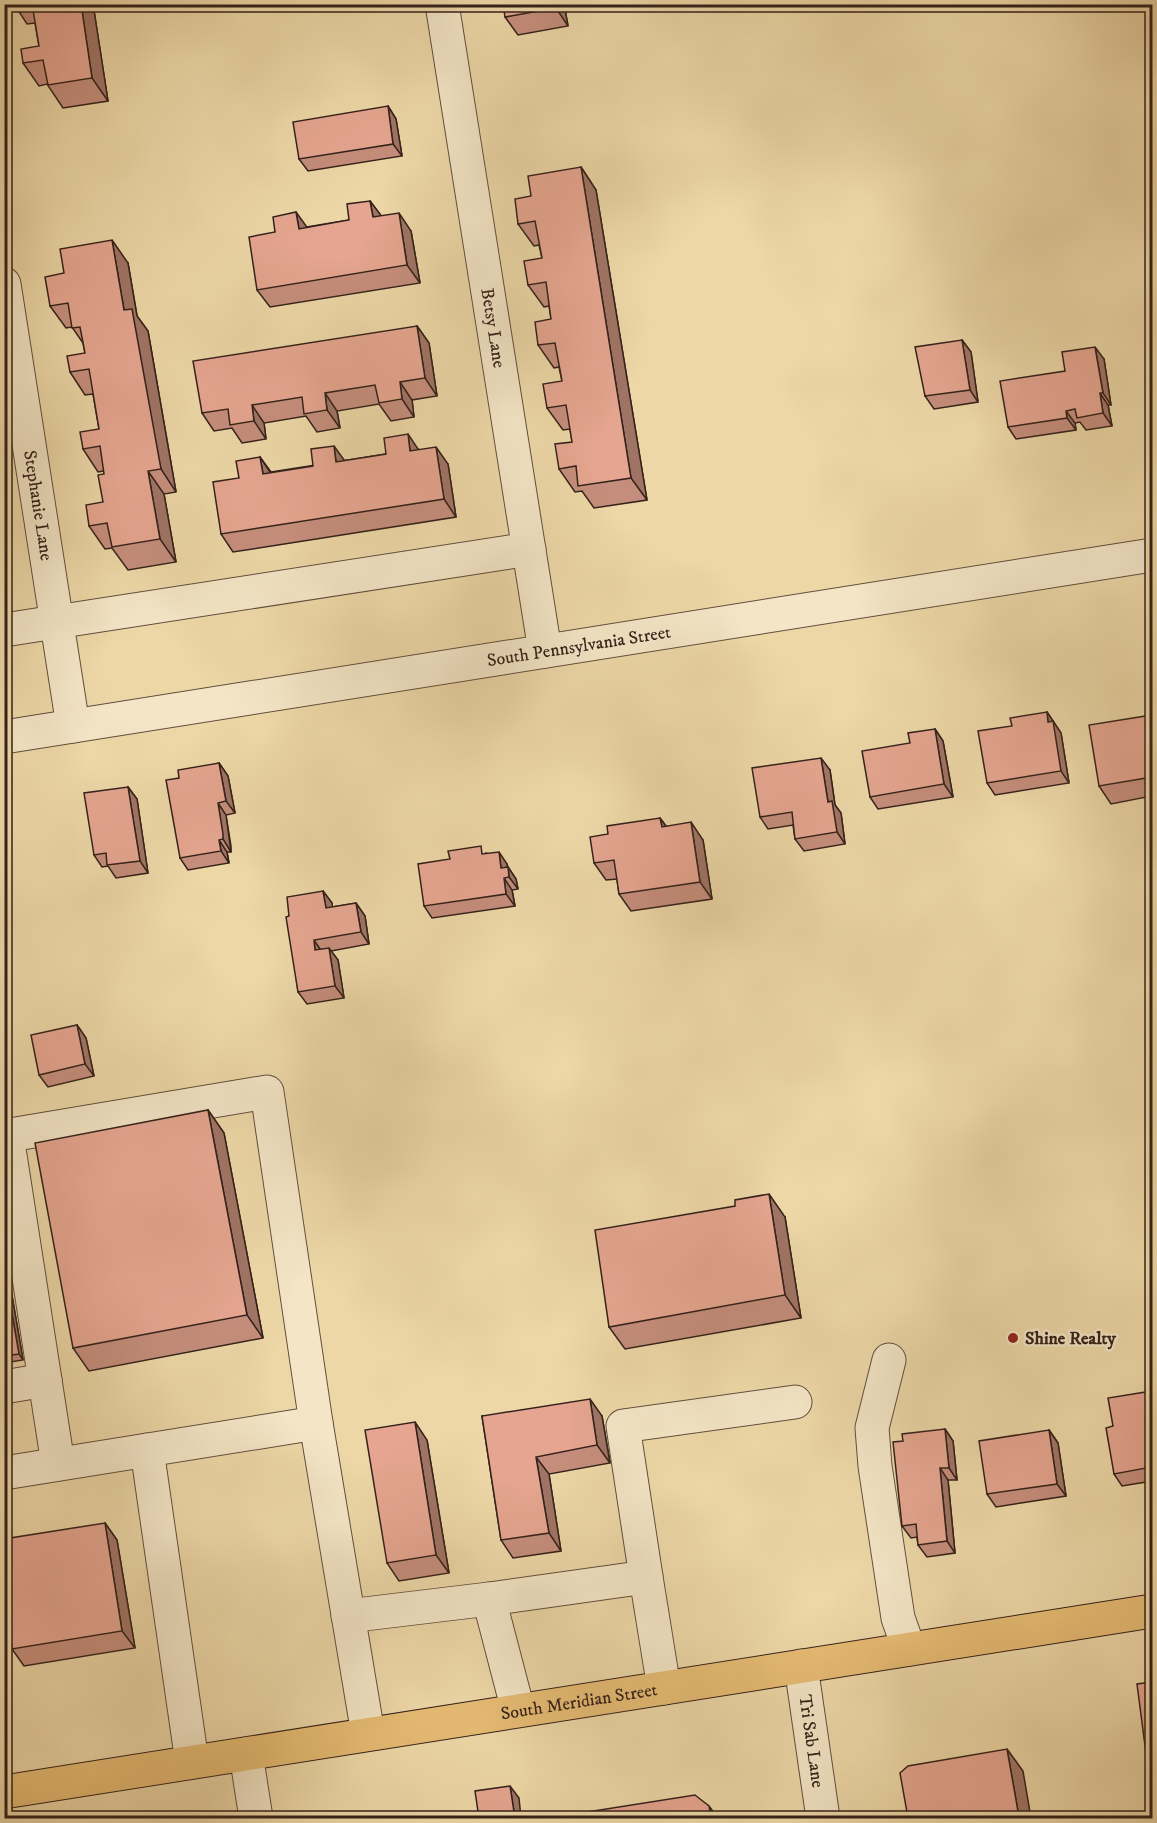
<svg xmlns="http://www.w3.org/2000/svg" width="1157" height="1823" viewBox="0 0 1157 1823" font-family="'IM FELL DW Pica',serif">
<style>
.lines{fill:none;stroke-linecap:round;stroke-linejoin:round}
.minor-casing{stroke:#624e3d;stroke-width:35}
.major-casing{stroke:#34211a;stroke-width:35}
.minor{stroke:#f3e5c6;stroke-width:33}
.major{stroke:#e6bc74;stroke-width:33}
.wall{fill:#c58e7c;stroke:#34211a;stroke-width:1.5}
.shaded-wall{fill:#a07465;stroke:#34211a;stroke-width:1.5}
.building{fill:#e5a590;stroke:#34211a;stroke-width:1.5}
.poi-dot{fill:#8f2418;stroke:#f3e5c6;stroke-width:2}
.labels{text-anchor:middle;stroke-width:4.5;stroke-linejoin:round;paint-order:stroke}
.street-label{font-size:18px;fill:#34211a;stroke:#f3e5c6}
.poi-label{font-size:18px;font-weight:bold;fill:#34211a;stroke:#f3e5c6;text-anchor:start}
</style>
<rect width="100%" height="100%" fill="#edd7a7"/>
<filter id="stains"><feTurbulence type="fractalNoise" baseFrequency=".00333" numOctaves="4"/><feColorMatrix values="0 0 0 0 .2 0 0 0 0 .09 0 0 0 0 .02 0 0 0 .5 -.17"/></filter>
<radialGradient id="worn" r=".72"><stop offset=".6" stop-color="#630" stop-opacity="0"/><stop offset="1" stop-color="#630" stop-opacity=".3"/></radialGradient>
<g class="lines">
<!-- minor casing -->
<g class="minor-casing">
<g id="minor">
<path id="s1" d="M 442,4 L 545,651"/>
<path id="s2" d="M 4,284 L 73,726"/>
<polyline points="4,630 529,549"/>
<path id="s3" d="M 4,737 L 1152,555"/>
<polyline points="4,1136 267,1092 316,1423"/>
<polyline points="7,1136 58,1464"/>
<polyline points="889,1360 872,1428 875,1466 898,1618 909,1649"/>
<polyline points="4,1387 45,1380"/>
<polyline points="147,1450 192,1762"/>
<polyline points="4,1473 316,1423 368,1734"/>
<polyline points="646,1577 623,1426 795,1402"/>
<polyline points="489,1599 646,1577 664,1688"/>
<polyline points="348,1616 489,1599 518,1710"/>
<path id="s4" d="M 801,1666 L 823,1818"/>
<polyline points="246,1754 256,1818"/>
</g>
</g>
<!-- major casing -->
<g class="major-casing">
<g id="major">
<path id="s5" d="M 4,1792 L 1152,1611"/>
</g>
</g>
<!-- minor -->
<use href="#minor" class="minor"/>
<!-- major -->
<use href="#major" class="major"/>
</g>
<!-- wall -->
<g class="wall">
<polygon points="14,4 93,4 108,101 63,108 47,84 39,86 23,63 39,46 35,23 27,24"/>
<polygon points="564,4 568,26 518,35 505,17"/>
<polygon points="388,106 396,119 402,156 308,171 299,159"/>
<polygon points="581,167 596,190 647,500 594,508 582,491 575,492 559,469 572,442 570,429 563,430 547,408 562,381 559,367 554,368 538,345 551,319 549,306 544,307 528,285 542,258 539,245 534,246 518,224 531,196"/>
<polygon points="370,201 381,216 411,231 420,283 270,307 257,290 307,227 349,220"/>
<polygon points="128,263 137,316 148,331 176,492 164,494 176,562 128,570 112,548 105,549 89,526 103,502 104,474 104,471 98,472 83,449 99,429 93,394 85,395 70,372 85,353 83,343 72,327 66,328 50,306"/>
<polygon points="417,326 429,343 437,396 412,400 414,417 391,421 379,404 337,411 340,428 317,432 306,416 264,423 266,439 242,443 232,428 214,431 202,413"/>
<polygon points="962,340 971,352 978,402 934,409 925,396"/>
<polygon points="1104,359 1111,405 1108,405 1112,426 1086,430 1080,422 1075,423 1076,430 1016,439 1008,427 1065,371"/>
<polygon points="418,449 448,464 456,517 233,552 221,534 260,457 271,472"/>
<polygon points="1047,712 1061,733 1069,783 995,795 987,783 1012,726"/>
<polygon points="1152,715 1152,796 1111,804 1099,786"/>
<polygon points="935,729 943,741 953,797 878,809 870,797 910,743"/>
<polygon points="219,763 228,776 235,813 226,815 231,846 231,852 227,852 229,863 188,870 180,858 179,778"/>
<polygon points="830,770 835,805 841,813 845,844 804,851 795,839 793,825 768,829 760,817"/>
<polygon points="128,787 137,799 148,873 116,878 108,866 102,867 94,855"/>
<polygon points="660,818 666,826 703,840 712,899 631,911 619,894 617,879 606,880 594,863 608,834"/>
<polygon points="486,853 507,864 508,867 516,879 518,889 512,890 515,906 432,918 424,906"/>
<polygon points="323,891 332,903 332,907 356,903 365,916 369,944 331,951 338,960 344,998 307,1004 298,992 289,916"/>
<polygon points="77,1025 86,1038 94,1076 48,1087 39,1075"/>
<polygon points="208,1110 224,1133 263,1338 89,1371 73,1348"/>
<polygon points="785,1217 801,1318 625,1349 609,1327"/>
<polygon points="4,1249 23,1360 4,1363"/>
<polygon points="1152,1391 1152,1481 1122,1486 1114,1474 1113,1426"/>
<polygon points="482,1416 602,1416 610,1463 549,1474 561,1551 513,1558 501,1540"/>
<polygon points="945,1429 953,1441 957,1480 948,1480 955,1553 927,1557 918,1545 917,1537 911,1538 902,1526 903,1441"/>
<polygon points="1049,1430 1058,1443 1066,1496 996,1507 987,1494"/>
<polygon points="427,1440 449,1573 399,1581 387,1563"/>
<polygon points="105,1523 117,1540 135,1648 24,1666 12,1649"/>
<polygon points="1152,1682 1152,1776 1148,1769"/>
</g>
<!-- shaded-wall -->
<g class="shaded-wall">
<polygon points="81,4 93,4 108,101 92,78"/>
<polygon points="555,4 564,4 568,26 556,8"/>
<polygon points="388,106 396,119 402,156 393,144"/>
<polygon points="581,167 596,190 647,500 631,478"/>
<polygon points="370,201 383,218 373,217"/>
<polygon points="296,212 309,230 299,229"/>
<polygon points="399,213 411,231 420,283 407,265"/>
<polygon points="112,240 128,263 137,316 148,331 176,492 161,469 124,310"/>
<polygon points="417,326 429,343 437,396 425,378"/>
<polygon points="962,340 971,352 978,402 970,390"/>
<polygon points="1095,347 1104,359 1111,405 1103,393"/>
<polygon points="400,382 412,400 414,417 402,399"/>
<polygon points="325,393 337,411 340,428 327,410"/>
<polygon points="1100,393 1108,405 1112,426 1103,413"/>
<polygon points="252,405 264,423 266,439 254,421"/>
<polygon points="1066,411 1075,423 1076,430 1067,418"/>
<polygon points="408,434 420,452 410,451"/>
<polygon points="334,446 347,464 336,462"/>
<polygon points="436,447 448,464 456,517 444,499"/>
<polygon points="260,457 272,475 263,474"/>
<polygon points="148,471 164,494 176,562 160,539"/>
<polygon points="1047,712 1061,733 1069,783 1061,771 1048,722"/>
<polygon points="935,729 943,741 953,797 944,784"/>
<polygon points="821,758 830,770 835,805 841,813 845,844 837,832 828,802"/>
<polygon points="219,763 228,776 235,813 226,801"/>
<polygon points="128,787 137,799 148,873 140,861"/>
<polygon points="218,803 226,815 231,852 223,839"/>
<polygon points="660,818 673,836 662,827"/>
<polygon points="691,822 703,840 712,899 700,882"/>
<polygon points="219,840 227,852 229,863 221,851"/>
<polygon points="499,852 507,864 509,877 501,868"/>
<polygon points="508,867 516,879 518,889 509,877"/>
<polygon points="504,878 512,890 515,906 506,894"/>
<polygon points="323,891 332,903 334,920 326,908"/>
<polygon points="356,903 365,916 369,944 361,932"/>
<polygon points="314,940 322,952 315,950"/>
<polygon points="329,948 338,960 344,998 335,986"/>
<polygon points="77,1025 86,1038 94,1076 85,1064"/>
<polygon points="208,1110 224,1133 263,1338 247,1315"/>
<polygon points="769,1194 785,1217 801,1318 785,1295"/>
<polygon points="4,1249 23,1360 19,1354 4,1268"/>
<polygon points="590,1399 602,1416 610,1463 597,1445"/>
<polygon points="415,1422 427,1440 449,1573 436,1555"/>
<polygon points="945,1429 953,1441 957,1480 949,1468"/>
<polygon points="1049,1430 1058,1443 1066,1496 1057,1484"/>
<polygon points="536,1457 549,1474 561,1551 549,1533"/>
<polygon points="940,1468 948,1480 955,1553 947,1541"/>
<polygon points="105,1523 117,1540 135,1648 122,1631"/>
<polygon points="1007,1749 1023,1771 1031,1818 1020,1818 1019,1817"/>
<polygon points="510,1786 519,1798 521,1818 515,1818"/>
<polygon points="709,1806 718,1818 711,1818"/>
</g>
<!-- building -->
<g class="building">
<polygon points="32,4 81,4 92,78 48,85 43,60 23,63 21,49 39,46"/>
<polygon points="503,4 555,4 556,8 505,17"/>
<polygon points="388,106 393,144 299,159 293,122"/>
<polygon points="581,167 631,478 578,486 576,466 559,469 555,444 572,442 566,405 547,408 543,384 562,381 555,343 538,345 535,322 551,319 546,282 528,285 524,261 542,258 535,221 518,224 515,199 531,196 528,176"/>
<polygon points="370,201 373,217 399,213 407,265 257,290 249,237 275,232 273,217 296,212 299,229 349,220 347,204"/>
<polygon points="112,240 124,310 132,309 161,469 148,471 160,539 112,547 107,523 89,526 86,505 103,502 98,475 104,474 100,446 83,449 80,432 99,429 89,369 70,372 67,356 85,353 80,327 72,328 68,303 50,306 45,277 64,273 60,249"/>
<polygon points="417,326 425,378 400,382 402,399 379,403 375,385 325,393 327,410 304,414 302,397 252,405 254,421 230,425 228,409 202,413 193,361"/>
<polygon points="962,340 970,390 925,396 915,347"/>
<polygon points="1095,347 1103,393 1100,393 1103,413 1077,418 1075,409 1066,411 1067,418 1008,427 1000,381 1065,371 1062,352"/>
<polygon points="408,434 410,451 436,447 444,499 221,534 213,482 239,478 236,461 260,457 263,474 313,466 311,449 334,446 336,462 386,454 384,438"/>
<polygon points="1047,712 1048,722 1053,721 1061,771 987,783 978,731 1012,726 1010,718"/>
<polygon points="1152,715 1152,777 1099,786 1089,725"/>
<polygon points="935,729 944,784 870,797 862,751 910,743 908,733"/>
<polygon points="821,758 828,802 832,801 837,832 795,839 792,812 760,817 752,768"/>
<polygon points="219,763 226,801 218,803 223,834 223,839 219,840 221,851 180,858 166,780 179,778 178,770"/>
<polygon points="128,787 140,861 107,865 106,853 94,855 84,793"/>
<polygon points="660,818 662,827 691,822 700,882 619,894 614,860 594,863 590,837 608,834 607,826"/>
<polygon points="481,846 482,854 499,852 501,868 508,867 509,877 504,878 506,894 424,906 418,864 450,859 448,851"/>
<polygon points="323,891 326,908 356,903 361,932 314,940 315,950 329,948 335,986 298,992 286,917 289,916 287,897"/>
<polygon points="77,1025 85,1064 39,1075 31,1035"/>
<polygon points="208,1110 247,1315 73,1348 35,1143"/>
<polygon points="769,1194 785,1295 609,1327 595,1230 735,1206 735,1200"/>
<polygon points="4,1268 19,1354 4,1356"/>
<polygon points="1152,1391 1152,1467 1114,1474 1106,1428 1113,1426 1108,1398"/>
<polygon points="590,1399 597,1445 536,1457 549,1533 501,1540 482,1416"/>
<polygon points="415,1422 436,1555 387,1563 365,1430"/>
<polygon points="945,1429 949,1468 940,1468 947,1541 918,1545 916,1524 902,1526 893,1442 903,1441 902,1434"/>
<polygon points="1049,1430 1057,1484 987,1494 979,1441"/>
<polygon points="105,1523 122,1631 12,1649 4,1590 4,1539"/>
<polygon points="1152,1682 1152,1769 1148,1769 1137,1684"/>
<polygon points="1007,1749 1019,1817 1008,1818 908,1818 900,1773 908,1766"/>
<polygon points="510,1786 515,1818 525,1816 526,1818 479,1818 475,1791"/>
<polygon points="695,1795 709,1806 711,1818 549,1818"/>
</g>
<!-- markers -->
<circle class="poi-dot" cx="1013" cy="1338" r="6"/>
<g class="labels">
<!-- street labels -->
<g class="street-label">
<text dy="6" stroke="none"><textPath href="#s1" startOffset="328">Betsy Lane</textPath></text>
<text dy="6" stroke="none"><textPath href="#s2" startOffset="224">Stephanie Lane</textPath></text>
<text dy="6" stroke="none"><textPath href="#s3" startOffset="582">South Pennsylvania Street</textPath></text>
<text dy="6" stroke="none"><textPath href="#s5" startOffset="582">South Meridian Street</textPath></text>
<text dy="6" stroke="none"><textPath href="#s4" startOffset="76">Tri Sab Lane</textPath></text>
</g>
<!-- poi labels -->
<g class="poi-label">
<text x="1025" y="1344">Shine Realty</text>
</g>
</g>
<!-- margin -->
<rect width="1157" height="1823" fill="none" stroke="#edd7a7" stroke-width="24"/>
<rect x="6" y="6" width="1145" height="1811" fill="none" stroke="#34211a" stroke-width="3"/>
<rect x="12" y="12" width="1133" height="1799" fill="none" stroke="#34211a" stroke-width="1.5"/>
<rect width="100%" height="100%" filter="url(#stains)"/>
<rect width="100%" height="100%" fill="url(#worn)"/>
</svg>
